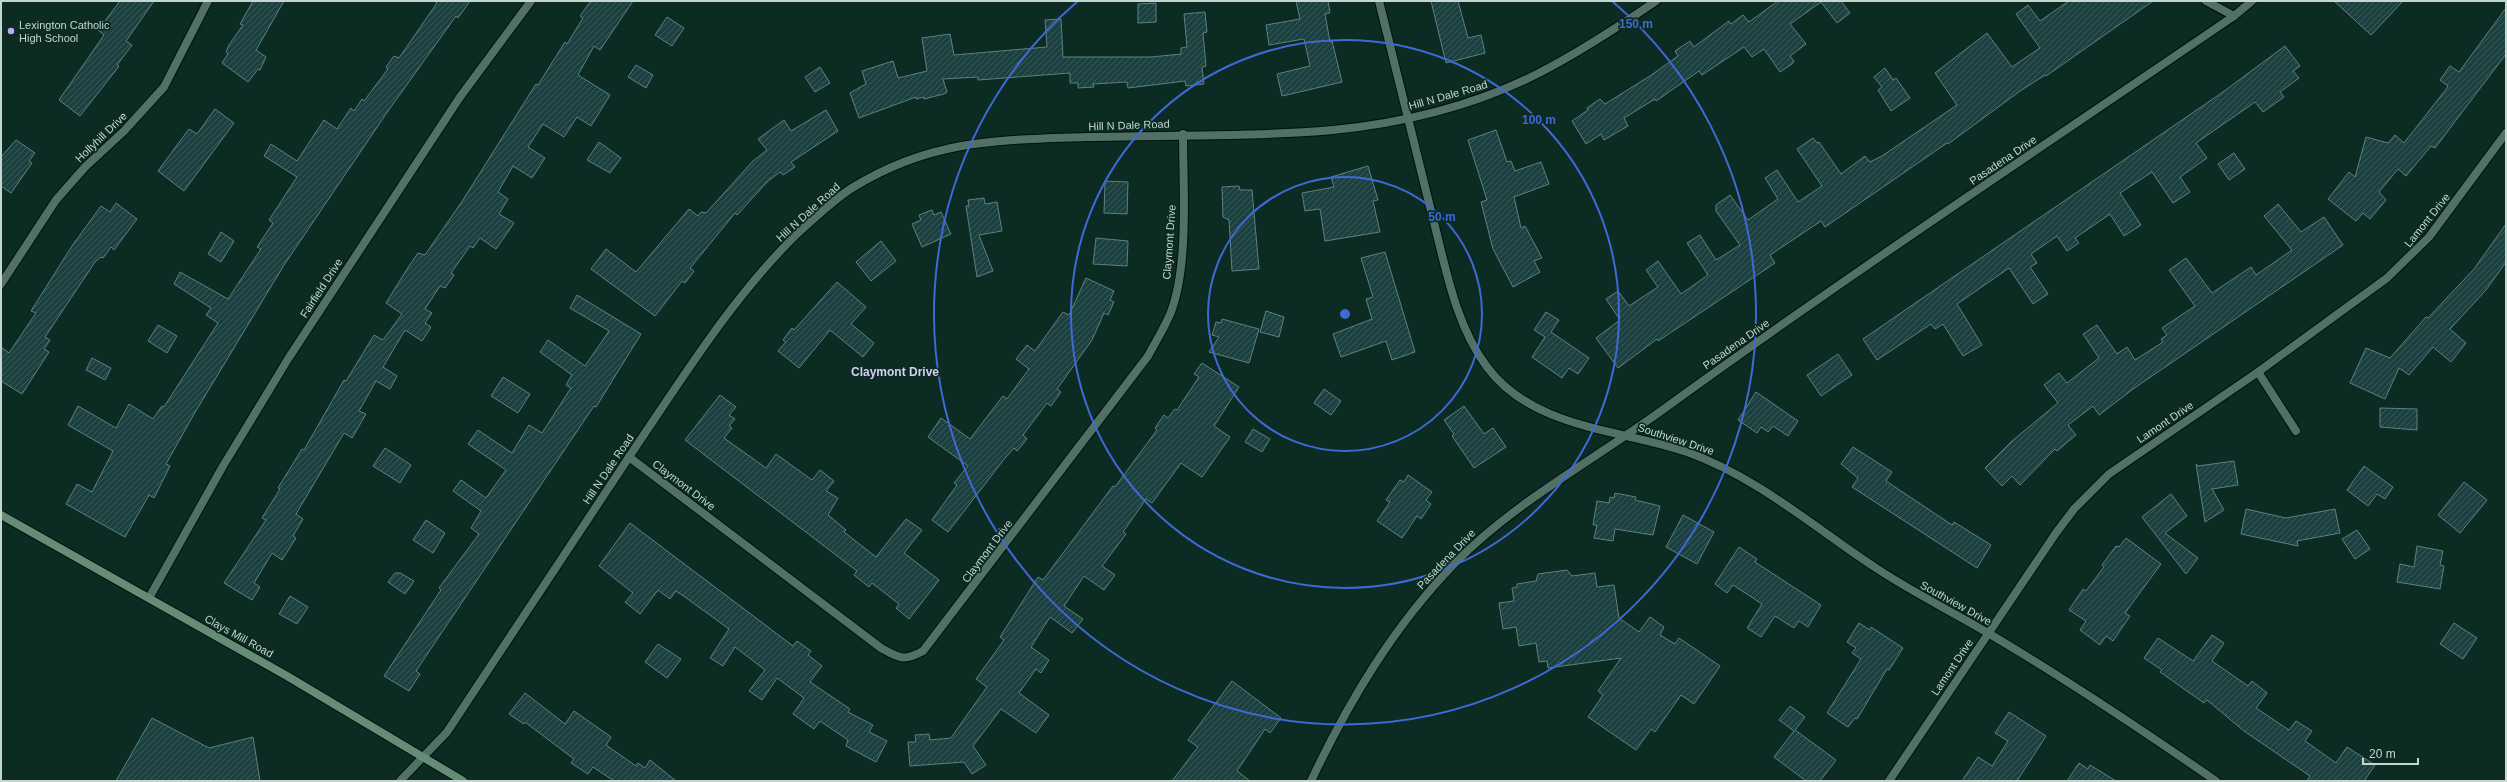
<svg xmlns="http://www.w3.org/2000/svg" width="2507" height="782" viewBox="0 0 2507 782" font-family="Helvetica,sans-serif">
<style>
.building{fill:url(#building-hatch);stroke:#5e8281}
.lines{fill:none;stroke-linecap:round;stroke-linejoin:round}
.minor-casing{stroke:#00120c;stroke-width:10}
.tertiary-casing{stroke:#00120c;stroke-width:10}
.secondary-casing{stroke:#00120c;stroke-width:10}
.minor{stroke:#517166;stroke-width:8}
.tertiary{stroke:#517166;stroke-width:8}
.secondary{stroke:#658c75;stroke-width:8}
.ring{fill:none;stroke:#3f69d6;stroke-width:2}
.poi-dot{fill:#baaaf7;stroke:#0c2b22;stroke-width:1.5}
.labels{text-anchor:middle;stroke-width:3.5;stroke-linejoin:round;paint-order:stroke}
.poi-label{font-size:11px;fill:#c5d6d0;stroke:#0c2b22;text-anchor:start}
.street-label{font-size:11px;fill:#c5d6d0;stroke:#0c2b22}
.neighbourhood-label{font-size:12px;font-weight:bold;fill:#d5cef9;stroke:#0c2b22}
.centre{fill:#3f69d6;stroke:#0c2b22;stroke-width:2}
.ring-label{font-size:12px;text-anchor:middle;font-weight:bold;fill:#3f69d6;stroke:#0c2b22;stroke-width:3.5;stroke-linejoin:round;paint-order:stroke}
</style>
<defs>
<pattern id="building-hatch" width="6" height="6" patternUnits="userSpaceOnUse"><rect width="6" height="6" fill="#1c3f3f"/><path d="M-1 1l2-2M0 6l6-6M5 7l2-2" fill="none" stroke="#3c5a5a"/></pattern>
</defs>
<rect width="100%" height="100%" fill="#0c2b22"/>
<!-- building -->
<g class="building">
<polygon points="120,1 154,1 126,41 132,45 117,65 119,66 80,116 59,100 104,35 98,30"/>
<polygon points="253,1 284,1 256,50 266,57 260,70 258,69 248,82 222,63 228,54 226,52 229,45 243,25 240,24"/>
<polygon points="434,1 470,1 458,18 456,16 388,111 284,265 194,414 166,464 170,466 154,498 149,495 125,537 66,504 77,484 92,492 113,451 68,425 78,406 116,428 129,404 153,419 162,406 164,407 218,323 206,315 211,308 174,284 180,272 228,299 261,249 257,247 273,223 269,220 297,177 264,156 271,144 297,161 324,120 337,129 351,108 354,111 362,99 364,101 388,69 386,67 394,56 399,58 437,3"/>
<polygon points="591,1 633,1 600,50 594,46 578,75 610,95 591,126 577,117 564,137 543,124 528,147 545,158 532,178 513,166 498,192 508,199 499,214 514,223 496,249 480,238 473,248 470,246 451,273 454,275 445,288 440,286 425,309 432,313 425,323 431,327 422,341 405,330 383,367 397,376 390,389 376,381 359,411 366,414 352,438 344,433 296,514 303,519 293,536 296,538 282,560 272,553 254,583 260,587 252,600 224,583 266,520 262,518 280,489 278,488 302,449 304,450 344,380 346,381 374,335 383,340 402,314 386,303 409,266 418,253 425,255 463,200 536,84 538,85 565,42 567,44 583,18 580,16"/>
<polygon points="1296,1 1328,1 1330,13 1325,14 1330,42 1332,41 1342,82 1282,96 1277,74 1310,66 1304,39 1269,45 1266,25 1300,19"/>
<polygon points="1431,1 1458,1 1468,38 1481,35 1485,53 1446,63"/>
<polygon points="1778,1 1841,1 1850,13 1837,23 1821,2 1790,24 1806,44 1790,56 1794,61 1792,64 1780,72 1764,49 1752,57 1744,47 1702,75 1699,71 1656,101 1655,99 1624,118 1628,126 1604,140 1601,134 1586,144 1572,121 1588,110 1587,108 1600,99 1605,104 1650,76 1678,56 1675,51 1690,41 1694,47 1729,21 1731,24 1743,15 1749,22"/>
<polygon points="2069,1 2153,1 2046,76 2045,75 2020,91 1948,144 1947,143 1825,227 1821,221 1770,255 1775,263 1658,341 1657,339 1618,368 1596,338 1620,320 1606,299 1618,291 1629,306 1658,287 1646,270 1658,261 1681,294 1708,275 1687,243 1700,235 1716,260 1740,245 1716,211 1716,205 1730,195 1748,220 1778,199 1765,178 1777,170 1798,202 1822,186 1797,149 1813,138 1817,143 1819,142 1841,174 1865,156 1870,162 1882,156 1957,105 1935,73 1987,33 2012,67 2040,48 2016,14 2028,5 2040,21"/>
<polygon points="2334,1 2403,1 2371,35"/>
<polygon points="1156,3 1156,22 1138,23 1138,4"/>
<polygon points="2506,8 2506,54 2435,148 2431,146 2406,176 2398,169 2379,192 2386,200 2370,219 2363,213 2356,221 2328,199 2349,172 2355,177 2366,137 2388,143 2395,135 2404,143 2447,88 2448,86 2440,80 2450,66 2459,72"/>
<polygon points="1205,12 1207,32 1203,33 1206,66 1202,67 1204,84 1186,86 1185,81 1128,88 1127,82 1093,84 1094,87 1078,88 1078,83 1070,83 1070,73 978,80 978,77 943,79 947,92 944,94 924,99 924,97 916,99 916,97 859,118 850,93 866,84 862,71 893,61 898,78 927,71 922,38 950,34 954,55 1047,47 1045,20 1061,19 1063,57 1151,57 1181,54 1181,48 1187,47 1184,14"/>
<polygon points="667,17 684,28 672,46 655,35"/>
<polygon points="2285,46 2300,66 2293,71 2299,78 2280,92 2284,97 2263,112 2255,102 2196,143 2207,158 2180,177 2190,192 2173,203 2152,172 2120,193 2141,225 2124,236 2110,214 2075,238 2079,243 2067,251 2057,236 2031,254 2037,263 2030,267 2048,294 2033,304 2009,268 1957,304 1982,345 1963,356 1943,324 1935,329 1931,324 1877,360 1863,339 2223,92"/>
<polygon points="636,65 653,75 646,88 628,77"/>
<polygon points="820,67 830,83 815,92 805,77"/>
<polygon points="1885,68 1893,80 1896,78 1910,98 1891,111 1878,90 1882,87 1874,77"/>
<polygon points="215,109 234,123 184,191 158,171 189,129 197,134"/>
<polygon points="826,110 838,131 791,162 795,167 783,175 780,172 767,182 737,215 735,213 690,268 694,271 685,283 682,281 655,316 591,269 606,249 636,272 689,209 698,216 701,212 706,213 753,161 767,150 758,139 784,120 791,131"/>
<polygon points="1496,130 1507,162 1511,161 1515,171 1541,162 1549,184 1514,197 1521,228 1525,226 1542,258 1534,261 1540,272 1513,287 1493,249 1481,202 1487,200 1468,140"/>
<polygon points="16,140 35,153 29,161 32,163 11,193 1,186 1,157"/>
<polygon points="599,142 621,158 610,173 587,160"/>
<polygon points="2234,153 2245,169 2229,180 2218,164"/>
<polygon points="1368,166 1378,200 1373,201 1380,232 1325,241 1320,209 1305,211 1302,193 1334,187 1331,177"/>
<polygon points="1105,181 1128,182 1127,214 1104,213"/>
<polygon points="1239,186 1240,190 1252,190 1259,269 1232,271 1229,220 1223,217 1222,187"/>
<polygon points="984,198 985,204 997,202 1002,231 979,235 993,271 977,277 966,206 969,206 968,200"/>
<polygon points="116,203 137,219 114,250 111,247 103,258 101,257 95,262 45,337 50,340 44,349 49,352 22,394 1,381 1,347 9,353 36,313 31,311 72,246 101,206 110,212"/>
<polygon points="2278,204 2301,232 2324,217 2343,245 2133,389 2099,415 2093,406 2068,425 2076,435 2057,451 2055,449 2020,485 2012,476 2002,486 1985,468 2012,441 2058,403 2044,385 2059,373 2067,383 2099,358 2083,334 2097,325 2117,354 2127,347 2135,360 2163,342 2161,339 2167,335 2162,328 2195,306 2169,270 2186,258 2212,293 2251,267 2256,275 2292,250 2264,216"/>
<polygon points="932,210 934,215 941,212 951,234 922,247 912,224 921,220 919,215"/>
<polygon points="2506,224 2506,262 2486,290 2450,329 2466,343 2451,362 2433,347 2409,375 2399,368 2385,399 2350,383 2366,348 2390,358 2426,317 2428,318 2474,269"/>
<polygon points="221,232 234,241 221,262 208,254"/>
<polygon points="1096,238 1128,241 1127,266 1093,264"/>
<polygon points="881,241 896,261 871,281 856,262"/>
<polygon points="1385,252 1415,352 1392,360 1386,341 1341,357 1333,334 1372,319 1366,299 1373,297 1361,258"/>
<polygon points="1086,278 1114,291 1110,300 1114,302 1108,315 1104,313 1092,340 1057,389 1061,392 1051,406 1047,403 1023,435 1027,439 1017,451 1014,448 1005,458 948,532 932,520 957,485 954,483 968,466 928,437 941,418 970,439 1003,396 1007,399 1029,369 1016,359 1027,345 1035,351 1063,312 1069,315"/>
<polygon points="837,282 866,307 851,324 874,343 863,357 830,330 799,368 778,351 786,342 783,340 792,328 794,330"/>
<polygon points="577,295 641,334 596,407 594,406 565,449 438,638 416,671 420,674 409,691 384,676 441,590 439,588 479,534 471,528 481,511 453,491 461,480 486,498 506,470 468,444 478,430 512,453 529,425 542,433 571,388 566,385 572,375 540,352 548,340 585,366 609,331 570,308"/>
<polygon points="1266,311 1284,317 1279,337 1260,332"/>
<polygon points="1546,312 1559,320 1551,332 1589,358 1578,374 1569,368 1562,378 1532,357 1545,337 1534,330"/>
<polygon points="1222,319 1259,329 1249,363 1209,352 1219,337 1212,335 1216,322 1221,323"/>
<polygon points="158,325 177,336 167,353 148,341"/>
<polygon points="1838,354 1852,375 1821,396 1807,375"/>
<polygon points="92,358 111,368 105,380 86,370"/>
<polygon points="1202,363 1239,387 1214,426 1230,437 1202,477 1181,463 1152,503 1146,499 1123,532 1126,534 1102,566 1115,575 1104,590 1084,576 1064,606 1083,619 1072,633 1050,617 1031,647 1049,660 1041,673 1036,669 1019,693 1049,715 1036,733 1001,709 973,746 986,765 972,774 964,762 910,766 908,742 916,742 915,735 929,734 930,740 951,738 967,715 987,687 976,679 1004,640 1000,637 1038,577 1043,580 1113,486 1115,487 1157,430 1155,428 1164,415 1168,418 1175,409 1177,410 1199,377 1194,374"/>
<polygon points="503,377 530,394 518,413 491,396"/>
<polygon points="1324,389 1341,401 1331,415 1314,403"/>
<polygon points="1756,392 1798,421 1788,436 1773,426 1768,432 1761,427 1757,433 1738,420"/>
<polygon points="720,395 736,407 729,415 735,419 729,426 732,428 724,438 766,468 776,454 812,480 820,470 834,481 826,491 838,498 828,515 846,530 844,532 876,557 906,519 922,530 904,553 939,580 909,619 896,608 899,604 872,583 869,587 854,575 857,571 685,440"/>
<polygon points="1464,406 1484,434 1493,428 1506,447 1474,468 1452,436 1454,434 1444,420"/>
<polygon points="2380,408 2417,409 2417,430 2380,427"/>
<polygon points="1253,429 1270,439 1262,452 1245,442"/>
<polygon points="1853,447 1892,472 1886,481 1952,525 1954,522 1991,545 1977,568 1852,487 1858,478 1841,464"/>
<polygon points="385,448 411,465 400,483 373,466"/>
<polygon points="2234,461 2238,485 2212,489 2224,510 2205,522 2196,464 2198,466"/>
<polygon points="2364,466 2393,487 2385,499 2377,494 2368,506 2347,490"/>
<polygon points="1408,475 1432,492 1426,500 1431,504 1421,519 1417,516 1402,538 1377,521 1390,502 1386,500 1400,480 1404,482"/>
<polygon points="2464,482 2487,500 2460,533 2438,515"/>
<polygon points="1615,493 1636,497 1635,500 1660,506 1653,535 1615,529 1613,541 1594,538 1597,525 1593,525 1597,501 1609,503 1610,497 1614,498"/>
<polygon points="2171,494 2187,516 2165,533 2198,558 2186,574 2142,517"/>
<polygon points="2246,509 2286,518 2335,509 2340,533 2297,541 2298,546 2241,534"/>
<polygon points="1683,515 1714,532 1697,564 1666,547"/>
<polygon points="426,520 445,533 433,553 413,540"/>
<polygon points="630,523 793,646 797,641 811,651 808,655 822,666 810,682 850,709 848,712 873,725 869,732 887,741 876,762 846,746 848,740 820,721 814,729 793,714 804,698 777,678 762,700 749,691 765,670 735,647 723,666 710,658 729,629 685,597 676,591 670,599 658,590 640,614 625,602 633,593 599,566"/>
<polygon points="2357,530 2370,549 2355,559 2342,539"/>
<polygon points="2126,538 2161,564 2125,613 2130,616 2113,641 2106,636 2100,645 2080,630 2086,621 2069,610 2083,589 2086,591 2104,567 2102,565 2116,546 2119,547"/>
<polygon points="2417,546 2443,551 2440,565 2444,566 2440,589 2397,582 2400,564 2414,567"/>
<polygon points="1739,547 1757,559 1755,562 1821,605 1808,627 1799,621 1794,628 1775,616 1761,637 1747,628 1762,604 1733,585 1727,593 1715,584"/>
<polygon points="1567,570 1572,576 1595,573 1597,587 1614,585 1619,618 1639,632 1650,617 1664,627 1660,635 1675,644 1679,638 1720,666 1694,704 1681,695 1655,732 1651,729 1636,750 1588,717 1603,695 1598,691 1621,658 1548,668 1547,661 1539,662 1536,643 1519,646 1516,627 1503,629 1499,603 1514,601 1512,588 1517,587 1517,584 1536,581 1538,574"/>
<polygon points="395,573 400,573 414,581 405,594 388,582"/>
<polygon points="290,596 308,607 297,624 279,614"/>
<polygon points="1859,623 1870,630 1871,627 1903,648 1889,670 1887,669 1857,719 1855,718 1848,727 1827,713 1861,659 1852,653 1856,648 1847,642"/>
<polygon points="2454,623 2477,638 2463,659 2440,644"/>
<polygon points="2212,635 2224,643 2212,661 2248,686 2252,681 2267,693 2256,708 2289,730 2296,721 2312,731 2305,741 2336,763 2347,747 2375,765 2364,781 2307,781 2310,776 2244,731 2207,700 2204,703 2160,672 2162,670 2144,658 2158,638 2193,661"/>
<polygon points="658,644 681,659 667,678 645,662"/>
<polygon points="1232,681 1281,718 1270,733 1265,729 1237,771 1250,781 1172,781 1198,747 1188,740"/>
<polygon points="525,693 565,724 574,711 611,737 606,745 636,766 638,763 645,768 650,760 676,781 614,781 593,767 588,774 571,763 574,759 525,722 524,724 509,714"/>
<polygon points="1790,706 1805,717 1795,730 1836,760 1820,781 1806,781 1774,757 1794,731 1779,720"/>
<polygon points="2009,712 2046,736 2017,781 1962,781 1978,757 1992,766 2008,741 1995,733"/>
<polygon points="152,718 209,748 253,737 260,781 116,781"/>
<polygon points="2079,763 2088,769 2090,765 2116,781 2067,781"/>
</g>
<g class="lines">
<!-- minor casing -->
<g class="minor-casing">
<g id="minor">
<path d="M 1379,1 C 1396,71 1414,141 1431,211 C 1445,263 1454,323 1487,367 C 1533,429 1620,429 1687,452 C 1757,477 1815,528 1876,568 C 1912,592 1951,611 1988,633 C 2066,679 2142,730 2216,781"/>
<polyline points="2206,1 2234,16"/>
<polyline points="1,284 56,200 85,167 124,131 164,87 208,1"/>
<polyline points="2258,372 2296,431"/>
<path d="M 629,457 L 881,648 C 899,658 903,662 923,651 L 1148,356 C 1156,341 1165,327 1171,312 C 1189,264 1183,186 1183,134"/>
<polyline points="149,598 223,466 288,359 460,97 531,1"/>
<path d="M 400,781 L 447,732 C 510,637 573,541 637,445 C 687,371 735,294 799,232 C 816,217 833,200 852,188 C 931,139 998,140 1088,137 C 1169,135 1252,137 1333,130 C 1403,123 1476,105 1539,73 C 1580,52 1618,27 1656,1"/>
<polyline points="1889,781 2056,533 2074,509 2109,474 2258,372 2387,278 2429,237 2506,133"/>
</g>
</g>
<!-- tertiary casing -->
<g class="tertiary-casing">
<path id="tertiary" d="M 1311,781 C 1349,701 1393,627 1455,563 C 1515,502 1592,461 1661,411 C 1848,275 2042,147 2234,16 L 2252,1"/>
</g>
<!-- secondary casing -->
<g class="secondary-casing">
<polyline id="secondary" points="1,515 287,676 463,781"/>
</g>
<!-- minor -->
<use href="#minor" class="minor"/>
<!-- tertiary -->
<use href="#tertiary" class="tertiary"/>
<!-- secondary -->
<use href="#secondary" class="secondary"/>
</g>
<!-- distance rings -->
<g class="ring">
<circle cx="1345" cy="314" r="137"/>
<circle cx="1345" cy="314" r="274"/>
<path d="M1612 1A411 411 0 1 1 1078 1"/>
</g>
<!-- markers -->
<circle class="poi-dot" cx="11" cy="31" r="4"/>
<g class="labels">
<!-- poi labels -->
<g class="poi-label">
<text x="19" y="29">Lexington Catholic<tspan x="19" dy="13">High School</tspan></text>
</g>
<!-- street labels -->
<g class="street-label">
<text transform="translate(1448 95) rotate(-16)" y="4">Hill N Dale Road</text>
<text transform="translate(1129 125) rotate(-2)" y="4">Hill N Dale Road</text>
<text transform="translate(101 137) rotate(-44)" y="4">Hollyhill Drive</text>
<text transform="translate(2003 160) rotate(-34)" y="4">Pasadena Drive</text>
<text transform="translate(808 212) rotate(-42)" y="4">Hill N Dale Road</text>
<text transform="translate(2427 220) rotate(-51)" y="4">Lamont Drive</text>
<text transform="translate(1169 242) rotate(-86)" y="4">Claymont Drive</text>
<text transform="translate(321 288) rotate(-57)" y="4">Fairfield Drive</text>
<text transform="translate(1736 344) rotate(-35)" y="4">Pasadena Drive</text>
<text transform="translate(2165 422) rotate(-34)" y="4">Lamont Drive</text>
<text transform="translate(1676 439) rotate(18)" y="4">Southview Drive</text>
<text transform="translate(608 469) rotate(-56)" y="4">Hill N Dale Road</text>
<text transform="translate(684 485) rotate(37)" y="4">Claymont Drive</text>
<text transform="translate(987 551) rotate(-53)" y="4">Claymont Drive</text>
<text transform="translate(1446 559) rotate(-46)" y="4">Pasadena Drive</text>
<text transform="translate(1956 603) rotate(29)" y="4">Southview Drive</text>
<text transform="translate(239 636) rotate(29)" y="4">Clays Mill Road</text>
<text transform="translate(1952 667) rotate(-56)" y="4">Lamont Drive</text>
</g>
<!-- neighbourhood labels -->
<g class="neighbourhood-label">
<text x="895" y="376">Claymont Drive</text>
</g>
</g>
<circle cx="1345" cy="314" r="6" class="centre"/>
<g class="ring-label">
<text x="1636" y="28">150 m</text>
<text x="1539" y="124">100 m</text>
<text x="1442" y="221">50 m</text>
</g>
<!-- border -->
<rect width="2507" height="782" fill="none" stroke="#c5d6d0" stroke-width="4"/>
<!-- scale -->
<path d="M2363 758v6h55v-6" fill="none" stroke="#c5d6d0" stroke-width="2"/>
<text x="2369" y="758" font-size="12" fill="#c5d6d0" stroke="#0c2b22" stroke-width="3" paint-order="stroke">20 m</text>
</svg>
